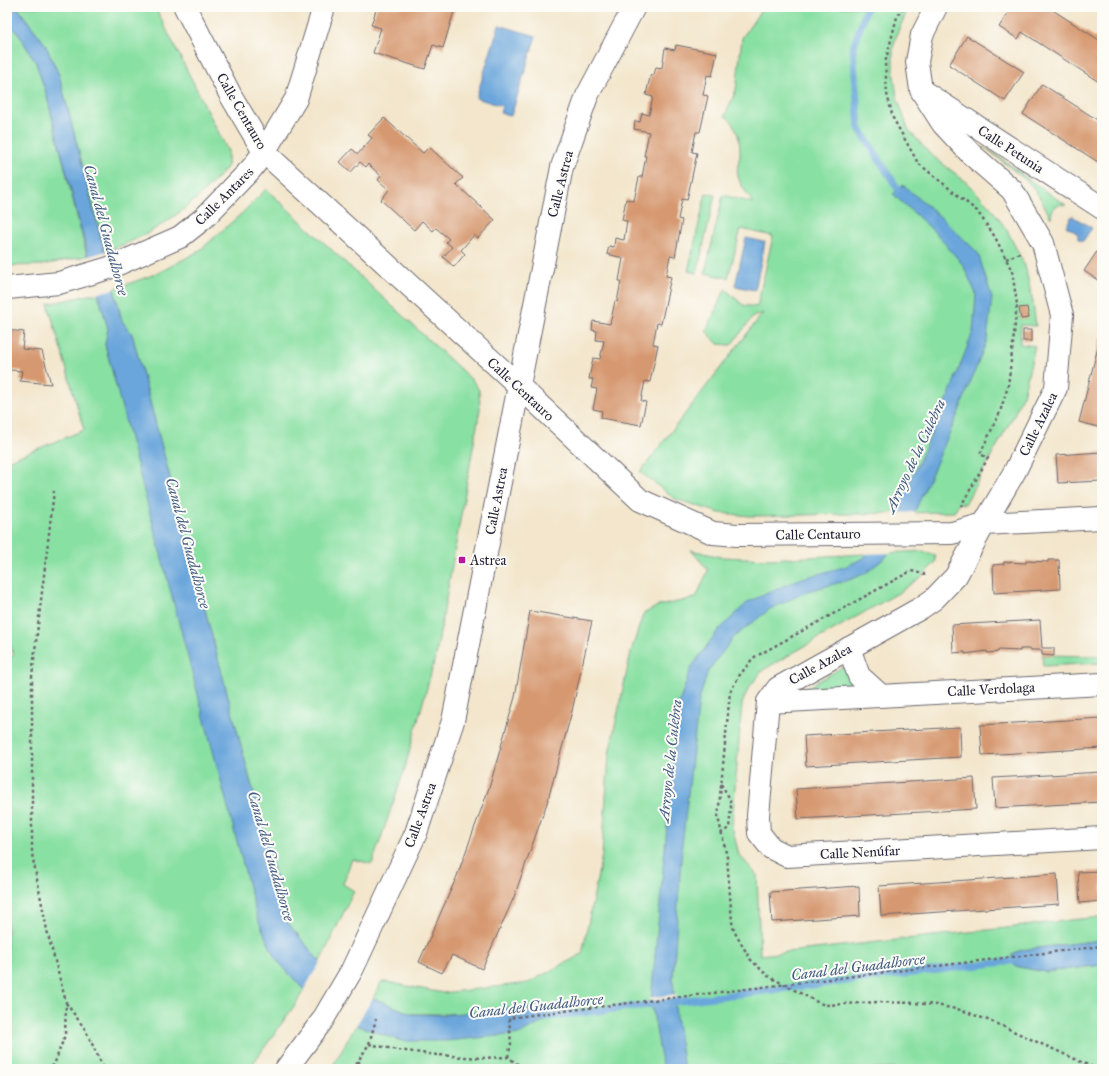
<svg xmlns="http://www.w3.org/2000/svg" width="1109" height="1076" viewBox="0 0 1109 1076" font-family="'IM FELL Great Primer',serif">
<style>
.green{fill:#89e0a3;stroke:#56816f}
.water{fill:#6ba6db;stroke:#46648b}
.pier{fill:#f3e6cc}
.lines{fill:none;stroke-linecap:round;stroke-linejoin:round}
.stream{stroke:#6ba6db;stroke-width:7}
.building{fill:#d69870}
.minor-casing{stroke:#6b676e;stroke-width:24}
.tertiary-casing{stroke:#6b676e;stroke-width:24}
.path{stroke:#6b676e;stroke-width:2.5;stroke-dasharray:3 3;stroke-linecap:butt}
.minor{stroke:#fff;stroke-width:22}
.tertiary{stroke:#fff;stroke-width:22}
.path-bridge{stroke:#6b676e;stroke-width:2.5;stroke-dasharray:3 3;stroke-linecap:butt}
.poi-dot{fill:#b5179e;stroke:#fdfcf7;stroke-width:1.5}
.labels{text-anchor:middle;stroke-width:4;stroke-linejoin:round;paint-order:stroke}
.street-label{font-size:14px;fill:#22223b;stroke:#fdfcf7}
.poi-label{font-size:14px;fill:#22223b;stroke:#fdfcf7;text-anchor:start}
.water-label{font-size:15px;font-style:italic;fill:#435d83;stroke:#fdfcf7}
</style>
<rect width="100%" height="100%" fill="#fdfcf7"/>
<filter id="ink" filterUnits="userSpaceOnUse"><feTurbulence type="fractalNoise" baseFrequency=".025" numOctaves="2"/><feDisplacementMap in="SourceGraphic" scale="8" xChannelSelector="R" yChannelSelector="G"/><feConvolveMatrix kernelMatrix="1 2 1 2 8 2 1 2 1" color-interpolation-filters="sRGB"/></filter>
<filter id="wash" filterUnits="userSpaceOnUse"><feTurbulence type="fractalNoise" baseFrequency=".012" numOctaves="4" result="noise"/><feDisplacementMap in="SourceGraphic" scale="16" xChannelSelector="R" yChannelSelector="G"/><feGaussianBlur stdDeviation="0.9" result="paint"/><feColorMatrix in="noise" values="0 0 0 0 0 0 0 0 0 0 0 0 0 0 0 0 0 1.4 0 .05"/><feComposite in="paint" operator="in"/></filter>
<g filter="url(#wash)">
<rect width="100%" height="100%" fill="#f3e6cc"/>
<!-- green -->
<g class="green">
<path d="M 17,7 L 155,7 L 228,151 L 228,166 C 196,204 153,237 105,251 L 59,75 L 45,44 Z"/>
<path d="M 763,7 L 909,7 L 898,31 L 893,48 L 893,69 L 897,97 L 908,129 L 929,153 L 966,182 L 989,205 L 1007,230 L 1025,266 L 1033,303 L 1036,326 L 1021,325 L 1020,344 L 1035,346 L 1024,392 L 1014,415 L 965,504 L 959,503 L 954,512 L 750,516 L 720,513 L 675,499 L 640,472 L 763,313 L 753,317 L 731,345 L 718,344 L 706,331 L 725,289 L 743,305 L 757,307 L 773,236 L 741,229 L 728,278 L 705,273 L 723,195 L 753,203 C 748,195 740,185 738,176 C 736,168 739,162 740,155 C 740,140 738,124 725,116 L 736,90 L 742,38 Z"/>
<polygon points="7,20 20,36 36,63 46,93 87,256 43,265 7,266"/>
<path d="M 985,147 L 986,147 L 1031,181 L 1066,205 C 1056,203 1051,209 1051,218 L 1039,196 L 1028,182 Z"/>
<polygon points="266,189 472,380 479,390 480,409 436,655 404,771 372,864 352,859 343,884 354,891 320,962 288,923 132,334 122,321 114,288 125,285 158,273 199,251 241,214"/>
<polygon points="706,193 715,195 697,273 688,271"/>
<polygon points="98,293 108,329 105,345 275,958 304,990 295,1005 249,1069 7,1069 7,1037 12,1034 7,1026 7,658 14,655 7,638 7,461 84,430 48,304"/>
<polygon points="691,550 721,557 769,559 923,551 935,555 936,562 922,576 900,592 763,670 748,689 742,704 732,826 739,855 757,875 760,955 1015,927 1070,920 1102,917 1102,940 1022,950 1012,954 1015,966 1045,972 1102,965 1102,1069 331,1069 356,1025 402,1041 547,1020 547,1013 412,1014 373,998 382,981 443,993 528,983 582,954 602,855 609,754 631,652 643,614 658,606 696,598 708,570"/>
<polygon points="1042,655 1102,656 1102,663 1043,666"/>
<polygon points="844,666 863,690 798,693"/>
</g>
<!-- water -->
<g class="water">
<polygon points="7,7 17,7 45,44 59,75 122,321 132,334 288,923 320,962 345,983 373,998 412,1014 443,1015 520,1007 546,1010 547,1020 520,1034 445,1041 402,1041 356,1025 322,1007 304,990 275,958 257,917 105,344 108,329 88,256 46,93 36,63 20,36 7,20"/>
<polygon points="499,25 536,36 511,116 500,113 502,106 476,98"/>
<polygon points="903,185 944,220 978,253 992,298 987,340 958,414 916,509 886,557 866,573 849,580 808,591 770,609 734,637 708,671 699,700 682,845 673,979 676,1017 684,1069 663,1069 651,1000 678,706 691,668 716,633 748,602 799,579 844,567 864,558 897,509 947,400 973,332 976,294 963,265 936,233 893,194"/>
<polygon points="1072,216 1092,228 1083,241 1078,239 1078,234 1066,226"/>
<polygon points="746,238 765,242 755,290 735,286"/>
<polygon points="1102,940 1102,965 1045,972 1015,966 1013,964 1012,954 1022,950"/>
</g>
<!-- pier -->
<g class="pier">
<polygon points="107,251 116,288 96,294 86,257"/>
<polygon points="916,512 891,553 864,554 892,513"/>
<polygon points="321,961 346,981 374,996 355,1027 321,1009 303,991"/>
<polygon points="676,994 677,1005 651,1008 650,998"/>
</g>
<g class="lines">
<!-- stream -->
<g class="stream">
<polyline points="867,7 853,48 859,128 898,189 904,195"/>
<polyline points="539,1018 1021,960"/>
</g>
</g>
<g id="blocks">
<!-- building -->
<g class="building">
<polygon points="377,7 455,8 443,48 433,45 425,69 373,53 381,28 371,25"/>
<polygon points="1012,7 1033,7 1037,10 1039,7 1048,7 1102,42 1102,84 1022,32 1018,39 999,27"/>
<polygon points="967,36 1024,72 1005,101 949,65"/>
<polygon points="676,45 717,53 712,76 707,75 703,95 708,96 700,132 696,132 692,152 697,153 687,200 682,199 678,219 682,220 675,257 670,256 666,276 671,277 661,324 657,323 653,344 658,345 650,382 645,381 641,401 646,402 641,425 601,418 602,411 593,409 597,389 591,388 593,379 589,379 593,358 600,359 604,341 596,340 597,331 592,330 593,321 610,324 615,301 617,302 621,281 619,281 623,258 607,254 609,246 614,247 615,238 624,240 627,221 622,220 626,199 634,201 639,177 642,177 646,156 644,156 649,132 634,129 635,121 640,122 642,113 649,115 653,97 646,95 650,77 651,75 654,75 656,67 662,68 665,48 675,50"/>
<polygon points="1042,84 1102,123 1102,157 1098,162 1023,114"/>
<polygon points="384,118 423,153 429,147 463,178 456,184 495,220 478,238 474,235 461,250 465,254 454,267 443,257 452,247 446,242 449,239 436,228 433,231 422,221 414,230 381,200 389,190 378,180 381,176 368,164 366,167 360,162 351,172 340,162 352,149 358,154 372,138 368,135"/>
<polygon points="1100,247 1102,248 1102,283 1084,271"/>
<polygon points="1027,307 1029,318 1021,319 1019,308"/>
<polygon points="7,330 24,332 22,349 42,351 51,384 20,381 22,371 10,370 9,379 7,379"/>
<rect x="1023" y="330" width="8" height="11"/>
<polygon points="1101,335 1102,335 1102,428 1079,422"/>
<polygon points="1102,452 1102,481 1058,483 1056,455"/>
<polygon points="1048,560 1059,560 1060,589 994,593 993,565 1004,564 1004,562 1026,563 1026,561 1048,562"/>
<polygon points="530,611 592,621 572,711 547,803 514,897 482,969 452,955 442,973 419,962 457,876 490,785 515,697"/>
<polygon points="1040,620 1042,648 1054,648 1054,656 1042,655 1042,650 1031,650 1031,649 1020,649 1020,651 998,650 998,652 987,653 987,651 965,654 965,652 953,653 952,625"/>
<polygon points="1102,718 1102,748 982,755 980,725"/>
<polygon points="960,727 961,757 806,766 804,736"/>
<polygon points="1102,772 1102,802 995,808 993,778"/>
<polygon points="974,778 976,809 798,819 796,789"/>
<polygon points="1102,871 1102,901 1080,903 1078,872"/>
<polygon points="1057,874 1059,904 881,916 879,886"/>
<polygon points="859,886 860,916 772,922 770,892"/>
</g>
</g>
</g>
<g filter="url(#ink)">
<use href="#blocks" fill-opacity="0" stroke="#6b676e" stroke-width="1"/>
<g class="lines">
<!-- minor casing -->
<g class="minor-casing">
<g id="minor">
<polyline points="185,7 231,96 264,152 518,385 640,500 713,533 737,535 952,533 984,524 1102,518"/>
<polyline points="936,7 922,35 917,62 921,90 943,124 971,154 1012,190 1043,243 1062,315 1056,388 1015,471 984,524 956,576 934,599 921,608 778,688 768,702 758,816 759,833 771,848 787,856 1102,838"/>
<polyline points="927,94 1102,208"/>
<polyline points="7,288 59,283 109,268 180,237 204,218 252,168 264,152 296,99 324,7"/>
<polyline points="849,648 859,676 880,695"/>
<polyline points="768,702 1102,684"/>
</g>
</g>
<!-- tertiary casing -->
<g class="tertiary-casing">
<polyline id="tertiary" points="286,1069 322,1021 352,970 416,833 453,721 562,167 587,96 634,7"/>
</g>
<!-- path -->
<g class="path">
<polyline points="903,7 897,17 885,63 887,94 893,118 918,163 977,211 995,237 1012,271 1017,304 1013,344 1008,386 1000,412 980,454 988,458 961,506"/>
<polyline points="1006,259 1022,252"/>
<polyline points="924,576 924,574 911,571 753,658 739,676 730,692 718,817 727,857 732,922 734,931 750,959 768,976 819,1003 826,1005 878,1002 915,1003 936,1005 961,1010 993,1022 1097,1069"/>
<polyline points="721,784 730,799 731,808 729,828 721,833"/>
<polyline points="1012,957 1102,946"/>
<polyline points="66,1003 85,1029 104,1069"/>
<polyline points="369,1044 398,1050 438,1055 479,1058 508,1057 524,1069"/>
<polyline points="508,1057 511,1044 509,1018 547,1013"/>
<polyline points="358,1061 364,1069"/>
<polyline points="46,1069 54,1065 65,1035 66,1002 48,935 32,854 32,676 54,491"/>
<polyline points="353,1069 369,1044 376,1019"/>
</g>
<!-- minor -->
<use href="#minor" class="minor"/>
<!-- tertiary -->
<use href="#tertiary" class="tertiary"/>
<!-- path-bridge -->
<polyline class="path-bridge" points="547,1013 1012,957"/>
</g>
</g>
<!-- markers -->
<rect class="poi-dot" x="458" y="556" width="8" height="8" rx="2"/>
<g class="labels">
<!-- street labels -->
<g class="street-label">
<text transform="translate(242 111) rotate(60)" y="5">Calle Centauro</text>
<text transform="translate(1011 149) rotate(33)" y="5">Calle Petunia</text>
<text transform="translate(560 184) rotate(-76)" y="5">Calle Astrea</text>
<text transform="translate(224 196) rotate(-45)" y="5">Calle Antares</text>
<text transform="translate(521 389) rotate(43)" y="5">Calle Centauro</text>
<text transform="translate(1038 424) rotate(-64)" y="5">Calle Azalea</text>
<text transform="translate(496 501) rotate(-79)" y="5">Calle Astrea</text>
<text transform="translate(818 534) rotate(-1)" y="5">Calle Centauro</text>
<text transform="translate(820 664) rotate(-29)" y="5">Calle Azalea</text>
<text transform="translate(991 689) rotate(-3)" y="5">Calle Verdolaga</text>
<text transform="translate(420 815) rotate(-70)" y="5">Calle Astrea</text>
<text transform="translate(860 852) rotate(-3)" y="5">Calle Nenúfar</text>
</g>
<!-- poi labels -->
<g class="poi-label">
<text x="470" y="565">Astrea</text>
</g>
<!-- water labels -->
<g class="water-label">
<text transform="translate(106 230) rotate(75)" y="5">Canal del Guadalhorce</text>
<text transform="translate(915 456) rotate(-65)" y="5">Arroyo de la Culebra</text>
<text transform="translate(188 543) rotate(75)" y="5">Canal del Guadalhorce</text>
<text transform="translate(670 761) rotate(-84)" y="5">Arroyo de la Culebra</text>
<text transform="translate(271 856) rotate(74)" y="5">Canal del Guadalhorce</text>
<text transform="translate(858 967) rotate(-7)" y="5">Canal del Guadalhorce</text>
<text transform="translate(536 1006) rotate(-6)" y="5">Canal del Guadalhorce</text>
</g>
</g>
<!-- margin -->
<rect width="1109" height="1076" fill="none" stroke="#fdfcf7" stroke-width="24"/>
</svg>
